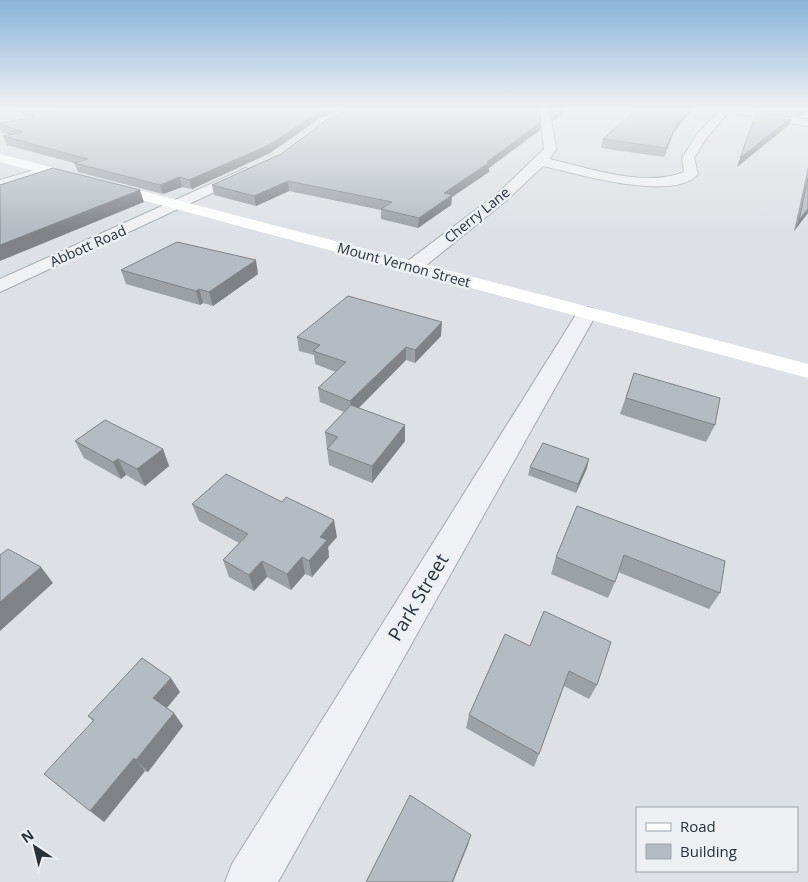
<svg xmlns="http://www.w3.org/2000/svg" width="808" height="882" viewBox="0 0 808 882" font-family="'Open Sans',sans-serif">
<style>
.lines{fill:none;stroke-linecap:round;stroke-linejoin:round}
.street-casing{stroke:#a3a9ae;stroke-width:2}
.street{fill:#eff1f4;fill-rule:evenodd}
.secondary{fill:#fff;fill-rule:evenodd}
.wall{fill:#9ca1a7}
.shaded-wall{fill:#7f8388}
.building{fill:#b5bbc2;stroke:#7f8388}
.labels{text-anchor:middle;stroke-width:5;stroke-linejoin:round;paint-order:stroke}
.far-street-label{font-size:14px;fill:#28313a;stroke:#ecf0f3}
.near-street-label{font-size:19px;fill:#28313a;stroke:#ecf0f3}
</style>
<rect width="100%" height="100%" fill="#dde1e5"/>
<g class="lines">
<!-- street casing -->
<g class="street-casing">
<g id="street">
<path d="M 532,108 L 543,108 L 551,118 L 556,150 L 549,159 C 589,168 644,188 684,172 L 682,158 L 698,133 L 719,111 L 716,108 L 742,108 L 808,120 L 808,126 L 729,112 L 707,137 L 694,158 L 698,174 C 675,203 574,173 543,166 L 507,200 L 419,271 L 412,273 L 405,271 L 403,267 L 405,263 L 497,194 L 544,149 L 541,119 Z"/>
<polygon points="44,167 49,168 51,171 49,174 0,188 0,180"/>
<polygon points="246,168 253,172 251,175 0,292 0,279"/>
<polygon points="587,307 594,309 597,313 278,882 225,882 232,864 577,313 580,309"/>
</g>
</g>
<!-- street -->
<use href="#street" class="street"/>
<!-- secondary -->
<polygon class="secondary" points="0,154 808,364 808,378 0,162"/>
</g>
<!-- wall -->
<g class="wall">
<polygon points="14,108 65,108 25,117"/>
<polygon points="545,108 570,108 553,121 552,117"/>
<polygon points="638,108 694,108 674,132 664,157 601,148 603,139"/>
<polygon points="752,108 808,108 799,117"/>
<polygon points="32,116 320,118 270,153 192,189 182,187 163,194 78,172 74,163 7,145 3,136 10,135 1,132 0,128 0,123 33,117"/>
<polygon points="540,130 489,168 489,172 452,197 451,205 418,228 381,219 381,210 289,191 256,206 214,195 212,185 281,154"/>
<polygon points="808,167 808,213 794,231"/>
<polygon points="121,270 258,274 213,306 203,303 200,305 126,284"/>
<polygon points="441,336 415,363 406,360 358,408 405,441 372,483 329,465 325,432 344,412 320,402 318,388 336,372 315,364 314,355 299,351 297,337"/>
<polygon points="634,373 715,425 706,442 620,414"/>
<polygon points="75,441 163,449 169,466 145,486 126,475 121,479 84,458"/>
<polygon points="530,467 587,468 576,493 528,475"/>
<polygon points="192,504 337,537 328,547 329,557 312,577 305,574 291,590 267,577 254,591 229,577 223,560 239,543 199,521"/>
<polygon points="577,506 720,593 709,609 618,572 615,582 608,598 551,574 556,557"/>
<polygon points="505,634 597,685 589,699 564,686 539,754 534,767 466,728 469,715"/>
<polygon points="180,692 167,708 183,726 148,772 145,771 104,822 93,721 88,716"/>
</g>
<!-- shaded-wall -->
<g class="shaded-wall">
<polygon points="26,108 65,108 25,117 22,109"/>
<polygon points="326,108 349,108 320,118 270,153 192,189 189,180 320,111"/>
<polygon points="561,108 570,108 553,121 555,113"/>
<polygon points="690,108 694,108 674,132 664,157 666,148 677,123"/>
<polygon points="805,108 808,108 808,110 799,117 801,112"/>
<polygon points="792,117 789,125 737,167 740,158"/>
<polygon points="541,122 540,130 489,168 489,172 452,197 451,205 418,228 419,218 444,193"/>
<polygon points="180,177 182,187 163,194 160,185"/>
<polygon points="288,181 289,191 256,206 254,196"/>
<polygon points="140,190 144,202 0,261 0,245"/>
<polygon points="808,209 808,213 794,231 799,220"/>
<polygon points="256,260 258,274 213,306 209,292"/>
<polygon points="199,289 203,303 200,305 196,291"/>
<polygon points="442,322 441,336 415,363 415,350"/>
<polygon points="406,347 406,360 352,415 350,401"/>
<polygon points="405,425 405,441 372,483 372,466"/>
<polygon points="163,449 169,466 145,486 137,469"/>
<polygon points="118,459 126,475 121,479 113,462"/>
<polygon points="589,459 587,468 576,493 578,484"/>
<polygon points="334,520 337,537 328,547 329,557 312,577 309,561 320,537"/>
<polygon points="302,557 305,574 291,590 287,574"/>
<polygon points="262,561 267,577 254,591 249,575"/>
<polygon points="41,567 53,583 0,631 0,602"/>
<polygon points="171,678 180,692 163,712 153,698"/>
<polygon points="174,713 183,726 148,772 136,760"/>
<polygon points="134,758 145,771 104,822 90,811"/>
<polygon points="471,835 468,845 453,882 452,882"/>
</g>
<!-- building -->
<g class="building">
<polygon points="69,108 326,108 320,111 269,145 189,180 180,177 160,185 74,163 88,159 3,136 23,132 0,124 0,123 34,117 32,116"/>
<polygon points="357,108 537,108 540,112 541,122 487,162 490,162 444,193 452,195 419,218 381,209 392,202 288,181 254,196 212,185 281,154 328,119 350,110"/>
<polygon points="553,108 561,108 555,113"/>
<polygon points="638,108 690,108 677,123 666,148 603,139"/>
<polygon points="783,108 805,108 801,112"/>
<polygon points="757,111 792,117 740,158"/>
<polygon points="53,168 140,190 0,245 0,185"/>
<polygon points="808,178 808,209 799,220"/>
<polygon points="177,242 256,260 209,292 199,289 196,291 121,270"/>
<polygon points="348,296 442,322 415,350 406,347 350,401 318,388 346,362 313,351 320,345 297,337"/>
<polygon points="634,373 720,398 715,425 626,398"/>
<polygon points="351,405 405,425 372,466 327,449 338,437 325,432"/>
<polygon points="105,420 163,449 137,469 118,459 113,462 75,441"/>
<polygon points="543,443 589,459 578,484 530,467"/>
<polygon points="226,474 282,502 286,497 334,520 320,537 327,540 309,561 302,557 287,574 262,561 249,575 223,560 248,534 192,504"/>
<polygon points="577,506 725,561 720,593 624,555 615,582 556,557"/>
<polygon points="8,549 41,567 0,602 0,555"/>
<polygon points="544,611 611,642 597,685 569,671 539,754 469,715 505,634 530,646"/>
<polygon points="142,658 171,678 153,698 174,713 136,760 134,758 90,811 44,774 94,720 88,716"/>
<polygon points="410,795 471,835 452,882 366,882"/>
</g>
<!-- sky -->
<linearGradient id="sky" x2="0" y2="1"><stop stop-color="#89b4d9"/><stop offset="0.47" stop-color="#f0f2f3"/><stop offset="1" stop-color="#f0f2f3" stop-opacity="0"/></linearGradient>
<rect width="808" height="232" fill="url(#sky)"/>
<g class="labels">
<!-- far-street labels -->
<g class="far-street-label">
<text transform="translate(477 215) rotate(-39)" y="5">Cherry Lane</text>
<text transform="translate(88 246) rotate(-24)" y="5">Abbott Road</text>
<text transform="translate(404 265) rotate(15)" y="5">Mount Vernon Street</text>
</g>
<!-- near-street labels -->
<g class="near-street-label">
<text transform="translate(418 597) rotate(-59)" y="7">Park Street</text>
</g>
</g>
<!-- legend -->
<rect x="636" y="807" width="162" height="65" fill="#ecf0f3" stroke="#9ea4a9"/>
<rect x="646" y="823" width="25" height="8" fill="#ffffff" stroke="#9ea4a9"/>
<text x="680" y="832" font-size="15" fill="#28313a">Road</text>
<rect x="646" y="844" width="25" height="15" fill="#b5bbc2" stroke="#9ea4a9"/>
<text x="680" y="857" font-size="15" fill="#28313a">Building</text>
<!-- north arrow -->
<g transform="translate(35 847) rotate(325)" stroke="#ecf0f3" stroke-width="4" paint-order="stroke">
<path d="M0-4L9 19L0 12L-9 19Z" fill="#28313a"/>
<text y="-8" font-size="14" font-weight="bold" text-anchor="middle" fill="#28313a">N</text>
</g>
</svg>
